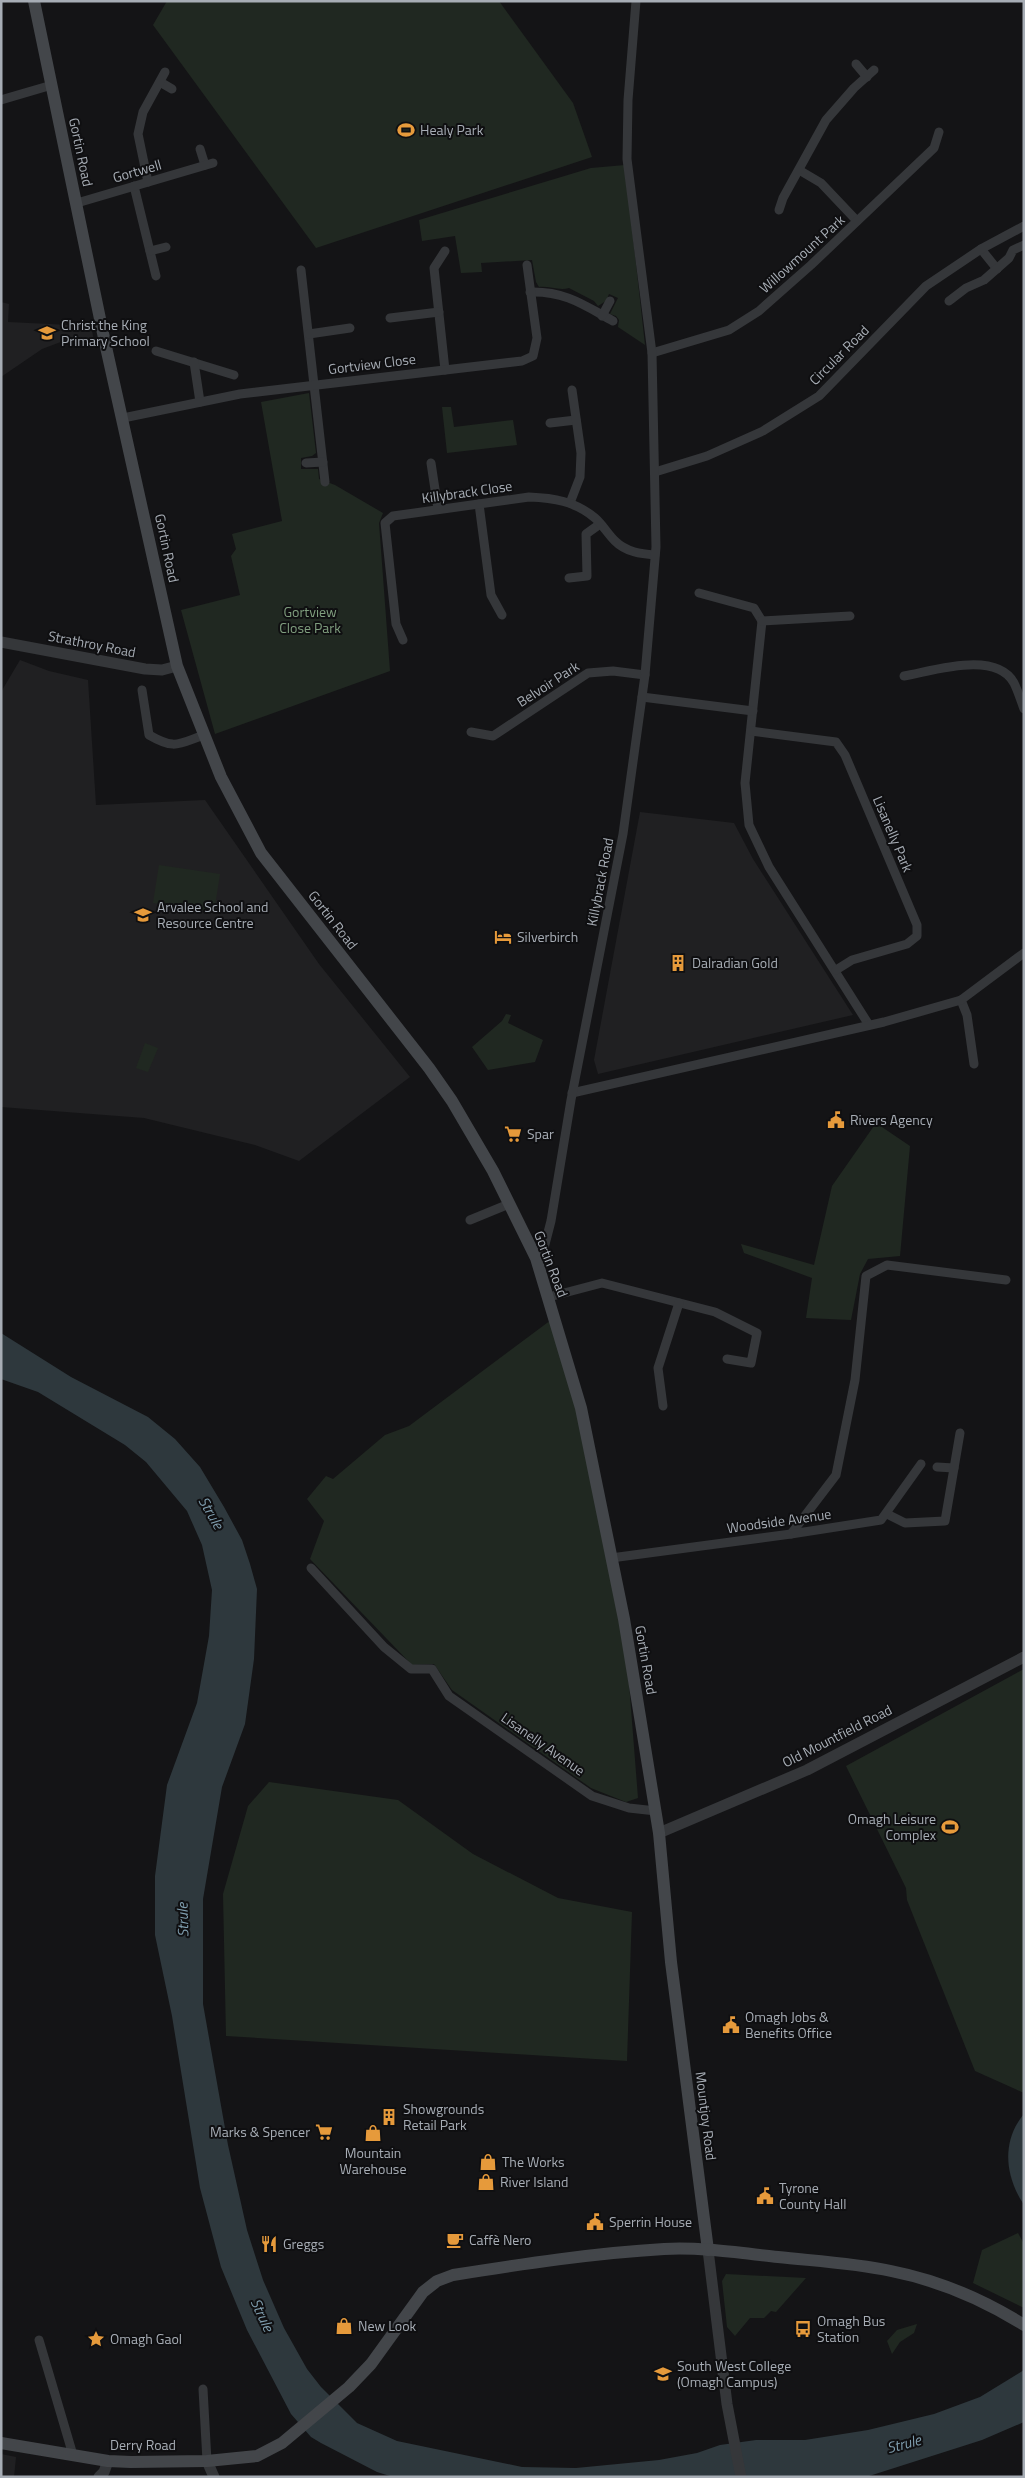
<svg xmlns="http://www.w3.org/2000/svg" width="1025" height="2478" viewBox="0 0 1025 2478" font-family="'Titillium Web',sans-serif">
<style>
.built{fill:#202022}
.green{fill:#202821}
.water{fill:#2e383d}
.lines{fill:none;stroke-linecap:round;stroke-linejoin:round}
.minor{stroke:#35373a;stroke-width:9}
.tertiary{stroke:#35373a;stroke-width:11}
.secondary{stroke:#43464a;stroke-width:12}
.labels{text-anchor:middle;stroke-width:4;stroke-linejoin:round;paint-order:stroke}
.poi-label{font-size:14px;fill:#a7adb5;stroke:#0f0f11;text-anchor:start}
.street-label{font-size:14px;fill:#a7adb5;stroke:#0f0f11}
.park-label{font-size:14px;fill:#809f7f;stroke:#0f0f11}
.water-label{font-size:15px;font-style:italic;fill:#7f9dae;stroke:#0f0f11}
</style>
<rect width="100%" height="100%" fill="#141416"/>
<!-- built -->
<g class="built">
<polygon points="1,302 9,304 8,322 91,326 95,346 66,340 42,349 1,377"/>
<polygon points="20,660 49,671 88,680 96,805 205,800 319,964 410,1077 299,1161 255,1145 144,1118 1,1107 1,692"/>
<polygon points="640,812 734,823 753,859 853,1015 598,1074 594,1060"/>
<polygon points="1,2454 16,2457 14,2477 1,2477"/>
</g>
<!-- green -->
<g class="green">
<polygon points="167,1 499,1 573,103 592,157 316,248 153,25"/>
<path d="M 625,165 L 645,345 L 618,327 L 619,320 L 616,316 L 610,314 L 618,298 L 609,294 L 606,301 L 598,306 L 594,301 L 569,288 C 560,291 549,286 539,287 L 536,282 L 532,260 L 481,263 L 482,272 L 461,273 L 455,236 L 422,241 L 419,220 L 591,168 Z"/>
<polygon points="309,393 316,453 312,456 301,458 301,469 318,469 319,479 335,485 383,513 379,523 390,671 215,734 181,610 240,595 231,556 236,549 232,534 282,521 261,402"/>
<polygon points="442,407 451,407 454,427 513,420 517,445 447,453"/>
<polygon points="159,865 220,874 214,912 153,903"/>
<polygon points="506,1014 511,1015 508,1023 543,1040 535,1062 488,1070 472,1047 502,1021"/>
<polygon points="145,1043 158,1048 148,1072 136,1068"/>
<polygon points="876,1123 910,1146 900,1256 868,1259 860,1274 851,1320 806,1318 812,1278 744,1253 741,1244 814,1265 832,1186"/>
<polygon points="555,1317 624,1619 638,1798 626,1802 591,1788 452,1690 434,1664 412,1665 310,1559 324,1521 307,1499 326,1476 333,1479 385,1435 409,1426"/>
<polygon points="1024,1669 1024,2093 975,2071 907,1900 906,1888 846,1766"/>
<polygon points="269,1782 398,1800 473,1854 558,1898 632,1912 627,2061 226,2036 223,1894 248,1806"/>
<polygon points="1018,2233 1024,2244 1024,2308 973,2283 982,2250"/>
<polygon points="726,2274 806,2278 776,2312 771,2311 764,2318 750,2318 735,2336 727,2327 722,2281"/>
<polygon points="917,2324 914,2333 900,2342 892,2354 887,2341 897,2330"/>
</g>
<!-- water -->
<g class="water">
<polygon points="1,1333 71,1377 148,1417 175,1439 200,1467 224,1507 242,1540 250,1564 257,1589 254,1659 245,1724 222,1787 203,1899 203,2004 228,2145 247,2230 263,2280 284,2328 307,2369 321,2387 357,2423 397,2441 522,2467 576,2468 659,2460 697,2453 720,2445 756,2440 805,2440 868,2430 934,2414 980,2397 1024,2370 1024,2422 982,2440 866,2477 393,2477 377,2472 321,2443 311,2437 291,2414 247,2330 221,2267 200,2188 172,2016 155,1935 155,1876 167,1785 197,1703 209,1636 212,1590 202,1545 187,1511 146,1462 125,1445 38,1392 1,1379"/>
<path d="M 1024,2114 L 1024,2205 C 1005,2177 1001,2141 1024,2114 Z"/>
</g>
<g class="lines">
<!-- minor -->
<g class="minor">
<polyline points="856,64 867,77"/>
<polyline points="160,82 172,89"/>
<polyline points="1,100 52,85"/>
<polyline points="200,149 205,165"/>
<polyline points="799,170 821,183 857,221"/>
<polyline points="148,182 138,134 143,112 165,72"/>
<polyline points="134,186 156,276"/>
<polyline points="77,203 213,163"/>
<polyline points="779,210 783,198 826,120 854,88 874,70"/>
<polyline points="981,249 997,269"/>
<polyline points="150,251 166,247"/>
<polyline points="445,251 434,268 445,370"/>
<polyline points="301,270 325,482"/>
<path d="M 530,292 C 565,291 584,305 613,321"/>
<polyline points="949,301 966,288 984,280 1009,258 1013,250 1024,245"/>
<polyline points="602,316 610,301"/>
<polyline points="390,318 439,312"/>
<polyline points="309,334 350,328"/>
<polyline points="156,351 234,375"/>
<polyline points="652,353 729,330 759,311 811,265 934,148 939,132"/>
<polyline points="194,362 200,402"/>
<polyline points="123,418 240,394 522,361 533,356 537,338 527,265"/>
<polyline points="550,423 576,420"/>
<polyline points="306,463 323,462"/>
<polyline points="431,463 438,509"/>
<polyline points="655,472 707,456 763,431 819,396 926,286 981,249 1024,226"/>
<polyline points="570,503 580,477 581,453 572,390"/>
<polyline points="479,504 491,595 502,615"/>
<polyline points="569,578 587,576 586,534 600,524"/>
<polyline points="699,593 754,608 762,621"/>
<polyline points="762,621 745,783 749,825 769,867 869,1025"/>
<polyline points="762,621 850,616"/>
<path d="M 403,640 L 396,624 L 385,523 L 393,516 L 529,497 C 553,498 575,501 595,518 C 602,524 608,534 615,541 C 626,552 641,554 655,555"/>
<path d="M 904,676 C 933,671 996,650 1014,683 C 1018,691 1021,701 1024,709"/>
<path d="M 142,690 L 149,735 C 175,750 178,744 204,735"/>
<polyline points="642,697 753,711"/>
<polyline points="751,731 836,742 845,755 917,925 917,936 907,944 852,960 836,970"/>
<polyline points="471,732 493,736 588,673 613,671 645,675"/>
<polyline points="961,1000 967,1015 974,1064"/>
<polyline points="572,1093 884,1022 961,1000 1024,953"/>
<polyline points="470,1220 509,1204"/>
<polyline points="536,1258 544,1248 551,1221 571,1100 623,834 645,675 656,547 652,353 627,159 628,100 636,1"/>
<polyline points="549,1297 602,1283 715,1312 757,1333 751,1363 727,1359"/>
<polyline points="663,1406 658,1368 679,1303"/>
<polyline points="937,1467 954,1468"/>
<polyline points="887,1514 905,1523 945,1521 960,1433"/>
<polyline points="791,1534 836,1475 855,1380 866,1276 887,1265 1006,1280"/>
<polyline points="611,1558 791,1534 881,1520 921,1464"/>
<polyline points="311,1568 384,1647 411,1669 432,1669 449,1696 592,1796 629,1808 656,1811"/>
<polyline points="39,2340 73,2455"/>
<polyline points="203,2389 207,2461"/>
</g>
<!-- tertiary -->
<g class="tertiary">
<polyline points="1,642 145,669 162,670 177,666"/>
<polyline points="659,1833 807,1770 1024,1657"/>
<polyline points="708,2250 727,2404 741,2477"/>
<polyline points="207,2461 214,2477"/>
<polyline points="99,2477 104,2472 108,2461"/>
</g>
<!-- secondary -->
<g class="secondary">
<polyline points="34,1 104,338 177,666 221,777 261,853 429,1068 452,1101 493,1171 536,1258 581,1408 624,1619 659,1833 671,1962 708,2250"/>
<path d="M 1,2443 L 108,2461 L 131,2462 L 207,2461 L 257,2456 L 282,2443 L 349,2387 L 371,2364 L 423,2292 L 437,2281 L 453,2275 C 523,2264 594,2253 664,2249 C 702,2247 740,2253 778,2257 C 815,2261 854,2263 891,2271 C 937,2280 984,2300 1024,2325"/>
</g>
</g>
<!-- icons -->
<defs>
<g id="stadium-bare" transform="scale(1.35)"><path d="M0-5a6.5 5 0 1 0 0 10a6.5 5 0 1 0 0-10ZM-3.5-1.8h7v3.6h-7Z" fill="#e69a3b" stroke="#0f0f11" stroke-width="2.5" paint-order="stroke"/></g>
<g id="school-bare" transform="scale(1.35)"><path d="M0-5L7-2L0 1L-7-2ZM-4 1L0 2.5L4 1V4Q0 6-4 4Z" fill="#e69a3b" stroke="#0f0f11" stroke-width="2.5" paint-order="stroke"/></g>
<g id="hotel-bare" transform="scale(1.35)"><path d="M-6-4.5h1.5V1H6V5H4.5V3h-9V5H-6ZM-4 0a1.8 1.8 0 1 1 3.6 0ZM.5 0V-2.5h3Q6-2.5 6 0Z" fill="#e69a3b" stroke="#0f0f11" stroke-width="2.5" paint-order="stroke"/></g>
<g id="building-bare" transform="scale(1.35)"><path d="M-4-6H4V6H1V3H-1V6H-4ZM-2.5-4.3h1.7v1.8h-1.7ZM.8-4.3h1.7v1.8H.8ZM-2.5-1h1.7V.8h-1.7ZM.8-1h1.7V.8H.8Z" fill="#e69a3b" stroke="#0f0f11" stroke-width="2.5" paint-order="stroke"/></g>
<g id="civic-bare" transform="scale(1.35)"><path d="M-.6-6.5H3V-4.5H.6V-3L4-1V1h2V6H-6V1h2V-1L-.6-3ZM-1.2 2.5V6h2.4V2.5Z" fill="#e69a3b" stroke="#0f0f11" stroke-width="2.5" paint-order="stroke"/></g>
<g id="supermarket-bare" transform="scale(1.35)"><path d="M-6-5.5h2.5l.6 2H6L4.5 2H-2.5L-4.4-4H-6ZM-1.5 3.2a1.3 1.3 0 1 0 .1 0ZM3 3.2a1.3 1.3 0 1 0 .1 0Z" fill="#e69a3b" stroke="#0f0f11" stroke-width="2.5" paint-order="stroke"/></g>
<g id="shop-bare" transform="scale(1.35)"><path d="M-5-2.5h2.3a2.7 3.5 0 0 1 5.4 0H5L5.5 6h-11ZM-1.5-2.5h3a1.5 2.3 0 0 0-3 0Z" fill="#e69a3b" stroke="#0f0f11" stroke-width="2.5" paint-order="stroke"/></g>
<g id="cafe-bare" transform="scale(1.35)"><path d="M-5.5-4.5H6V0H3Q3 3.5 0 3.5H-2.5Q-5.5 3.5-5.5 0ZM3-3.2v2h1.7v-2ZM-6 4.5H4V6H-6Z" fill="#e69a3b" stroke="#0f0f11" stroke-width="2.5" paint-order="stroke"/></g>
<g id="restaurant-bare" transform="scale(1.35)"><path d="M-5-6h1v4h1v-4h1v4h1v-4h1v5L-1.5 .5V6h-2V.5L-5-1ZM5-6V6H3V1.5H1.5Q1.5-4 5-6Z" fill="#e69a3b" stroke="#0f0f11" stroke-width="2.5" paint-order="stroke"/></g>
<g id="bus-bare" transform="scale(1.35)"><path d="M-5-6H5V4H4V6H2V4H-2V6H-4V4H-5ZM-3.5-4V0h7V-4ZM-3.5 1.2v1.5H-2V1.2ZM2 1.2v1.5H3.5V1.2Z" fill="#e69a3b" stroke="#0f0f11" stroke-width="2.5" paint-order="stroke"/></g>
<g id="sight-bare" transform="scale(1.35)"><path d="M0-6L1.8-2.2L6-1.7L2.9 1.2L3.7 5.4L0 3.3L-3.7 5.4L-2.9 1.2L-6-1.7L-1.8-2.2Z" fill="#e69a3b" stroke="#0f0f11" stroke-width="2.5" paint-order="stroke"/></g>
<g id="university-bare" transform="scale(1.35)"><path d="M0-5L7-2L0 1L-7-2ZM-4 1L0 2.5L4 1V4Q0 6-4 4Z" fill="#e69a3b" stroke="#0f0f11" stroke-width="2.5" paint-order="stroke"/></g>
</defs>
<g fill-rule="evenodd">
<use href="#stadium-bare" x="406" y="130"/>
<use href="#school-bare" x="47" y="333"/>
<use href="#school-bare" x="143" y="915"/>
<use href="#hotel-bare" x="503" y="937"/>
<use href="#building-bare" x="678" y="963"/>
<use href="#civic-bare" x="836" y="1120"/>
<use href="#supermarket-bare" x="513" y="1134"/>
<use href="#stadium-bare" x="950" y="1827"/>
<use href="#civic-bare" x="731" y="2025"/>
<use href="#building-bare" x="389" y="2117"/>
<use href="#supermarket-bare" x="324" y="2132"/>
<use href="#shop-bare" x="373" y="2133"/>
<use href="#shop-bare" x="488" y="2162"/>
<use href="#shop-bare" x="486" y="2182"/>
<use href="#civic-bare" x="765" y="2196"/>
<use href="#civic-bare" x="595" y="2222"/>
<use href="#cafe-bare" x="455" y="2240"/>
<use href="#restaurant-bare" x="269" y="2244"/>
<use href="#shop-bare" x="344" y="2326"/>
<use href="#bus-bare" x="803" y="2329"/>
<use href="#sight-bare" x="96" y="2339"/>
<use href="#university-bare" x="663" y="2374"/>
</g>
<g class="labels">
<!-- poi labels -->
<g class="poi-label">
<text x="420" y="135">Healy Park</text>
<text x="61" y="330">Christ the King<tspan x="61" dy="16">Primary School</tspan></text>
<text x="157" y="912">Arvalee School and<tspan x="157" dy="16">Resource Centre</tspan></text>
<text x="517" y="942">Silverbirch</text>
<text x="692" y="968">Dalradian Gold</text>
<text x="850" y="1125">Rivers Agency</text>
<text x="527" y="1139">Spar</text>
<text x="936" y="1824" text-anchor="end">Omagh Leisure<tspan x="936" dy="16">Complex</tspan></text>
<text x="745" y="2022">Omagh Jobs &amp;<tspan x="745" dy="16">Benefits Office</tspan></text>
<text x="403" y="2114">Showgrounds<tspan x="403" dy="16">Retail Park</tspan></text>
<text x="310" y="2137" text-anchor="end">Marks &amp; Spencer</text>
<text x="373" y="2158" text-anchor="middle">Mountain<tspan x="373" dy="16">Warehouse</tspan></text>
<text x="502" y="2167">The Works</text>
<text x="500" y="2187">River Island</text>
<text x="779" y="2193">Tyrone<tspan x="779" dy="16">County Hall</tspan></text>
<text x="609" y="2227">Sperrin House</text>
<text x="469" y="2245">Caffè Nero</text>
<text x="283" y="2249">Greggs</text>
<text x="817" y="2326">Omagh Bus<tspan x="817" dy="16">Station</tspan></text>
<text x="358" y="2331">New Look</text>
<text x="110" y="2344">Omagh Gaol</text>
<text x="677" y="2371">South West College<tspan x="677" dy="16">(Omagh Campus)</tspan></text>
</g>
<!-- street labels -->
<g class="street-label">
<text transform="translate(81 152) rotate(78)" y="5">Gortin Road</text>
<text transform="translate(137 171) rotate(-16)" y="5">Gortwell</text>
<text transform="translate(802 254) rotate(-42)" y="5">Willowmount Park</text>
<text transform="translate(839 355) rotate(-45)" y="5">Circular Road</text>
<text transform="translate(372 364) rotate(-7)" y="5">Gortview Close</text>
<text transform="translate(467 492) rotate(-8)" y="5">Killybrack Close</text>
<text transform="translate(167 548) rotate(78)" y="5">Gortin Road</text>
<text transform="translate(92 644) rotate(11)" y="5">Strathroy Road</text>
<text transform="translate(548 684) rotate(-33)" y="5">Belvoir Park</text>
<text transform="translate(893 834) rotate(67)" y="5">Lisanelly Park</text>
<text transform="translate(600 882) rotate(-79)" y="5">Killybrack Road</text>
<text transform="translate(333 920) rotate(52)" y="5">Gortin Road</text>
<text transform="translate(551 1264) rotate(69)" y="5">Gortin Road</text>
<text transform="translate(779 1521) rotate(-8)" y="5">Woodside Avenue</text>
<text transform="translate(646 1660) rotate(80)" y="5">Gortin Road</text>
<text transform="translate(837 1736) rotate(-27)" y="5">Old Mountfield Road</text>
<text transform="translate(543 1744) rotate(35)" y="5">Lisanelly Avenue</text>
<text transform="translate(706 2116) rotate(83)" y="5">Mountjoy Road</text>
<text x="143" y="2450">Derry Road</text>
</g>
<!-- park labels -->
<g class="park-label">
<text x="310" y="617">Gortview<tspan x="310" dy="16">Close Park</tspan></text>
</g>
<!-- water labels -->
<g class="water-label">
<text transform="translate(211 1513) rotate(60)" y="5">Strule</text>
<text transform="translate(183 1920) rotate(-92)" y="5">Strule</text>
<text transform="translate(262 2315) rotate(65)" y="5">Strule</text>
<text transform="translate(904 2444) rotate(-15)" y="5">Strule</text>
</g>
</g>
<!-- border -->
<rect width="1025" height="2478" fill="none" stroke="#a7adb5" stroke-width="5"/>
</svg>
